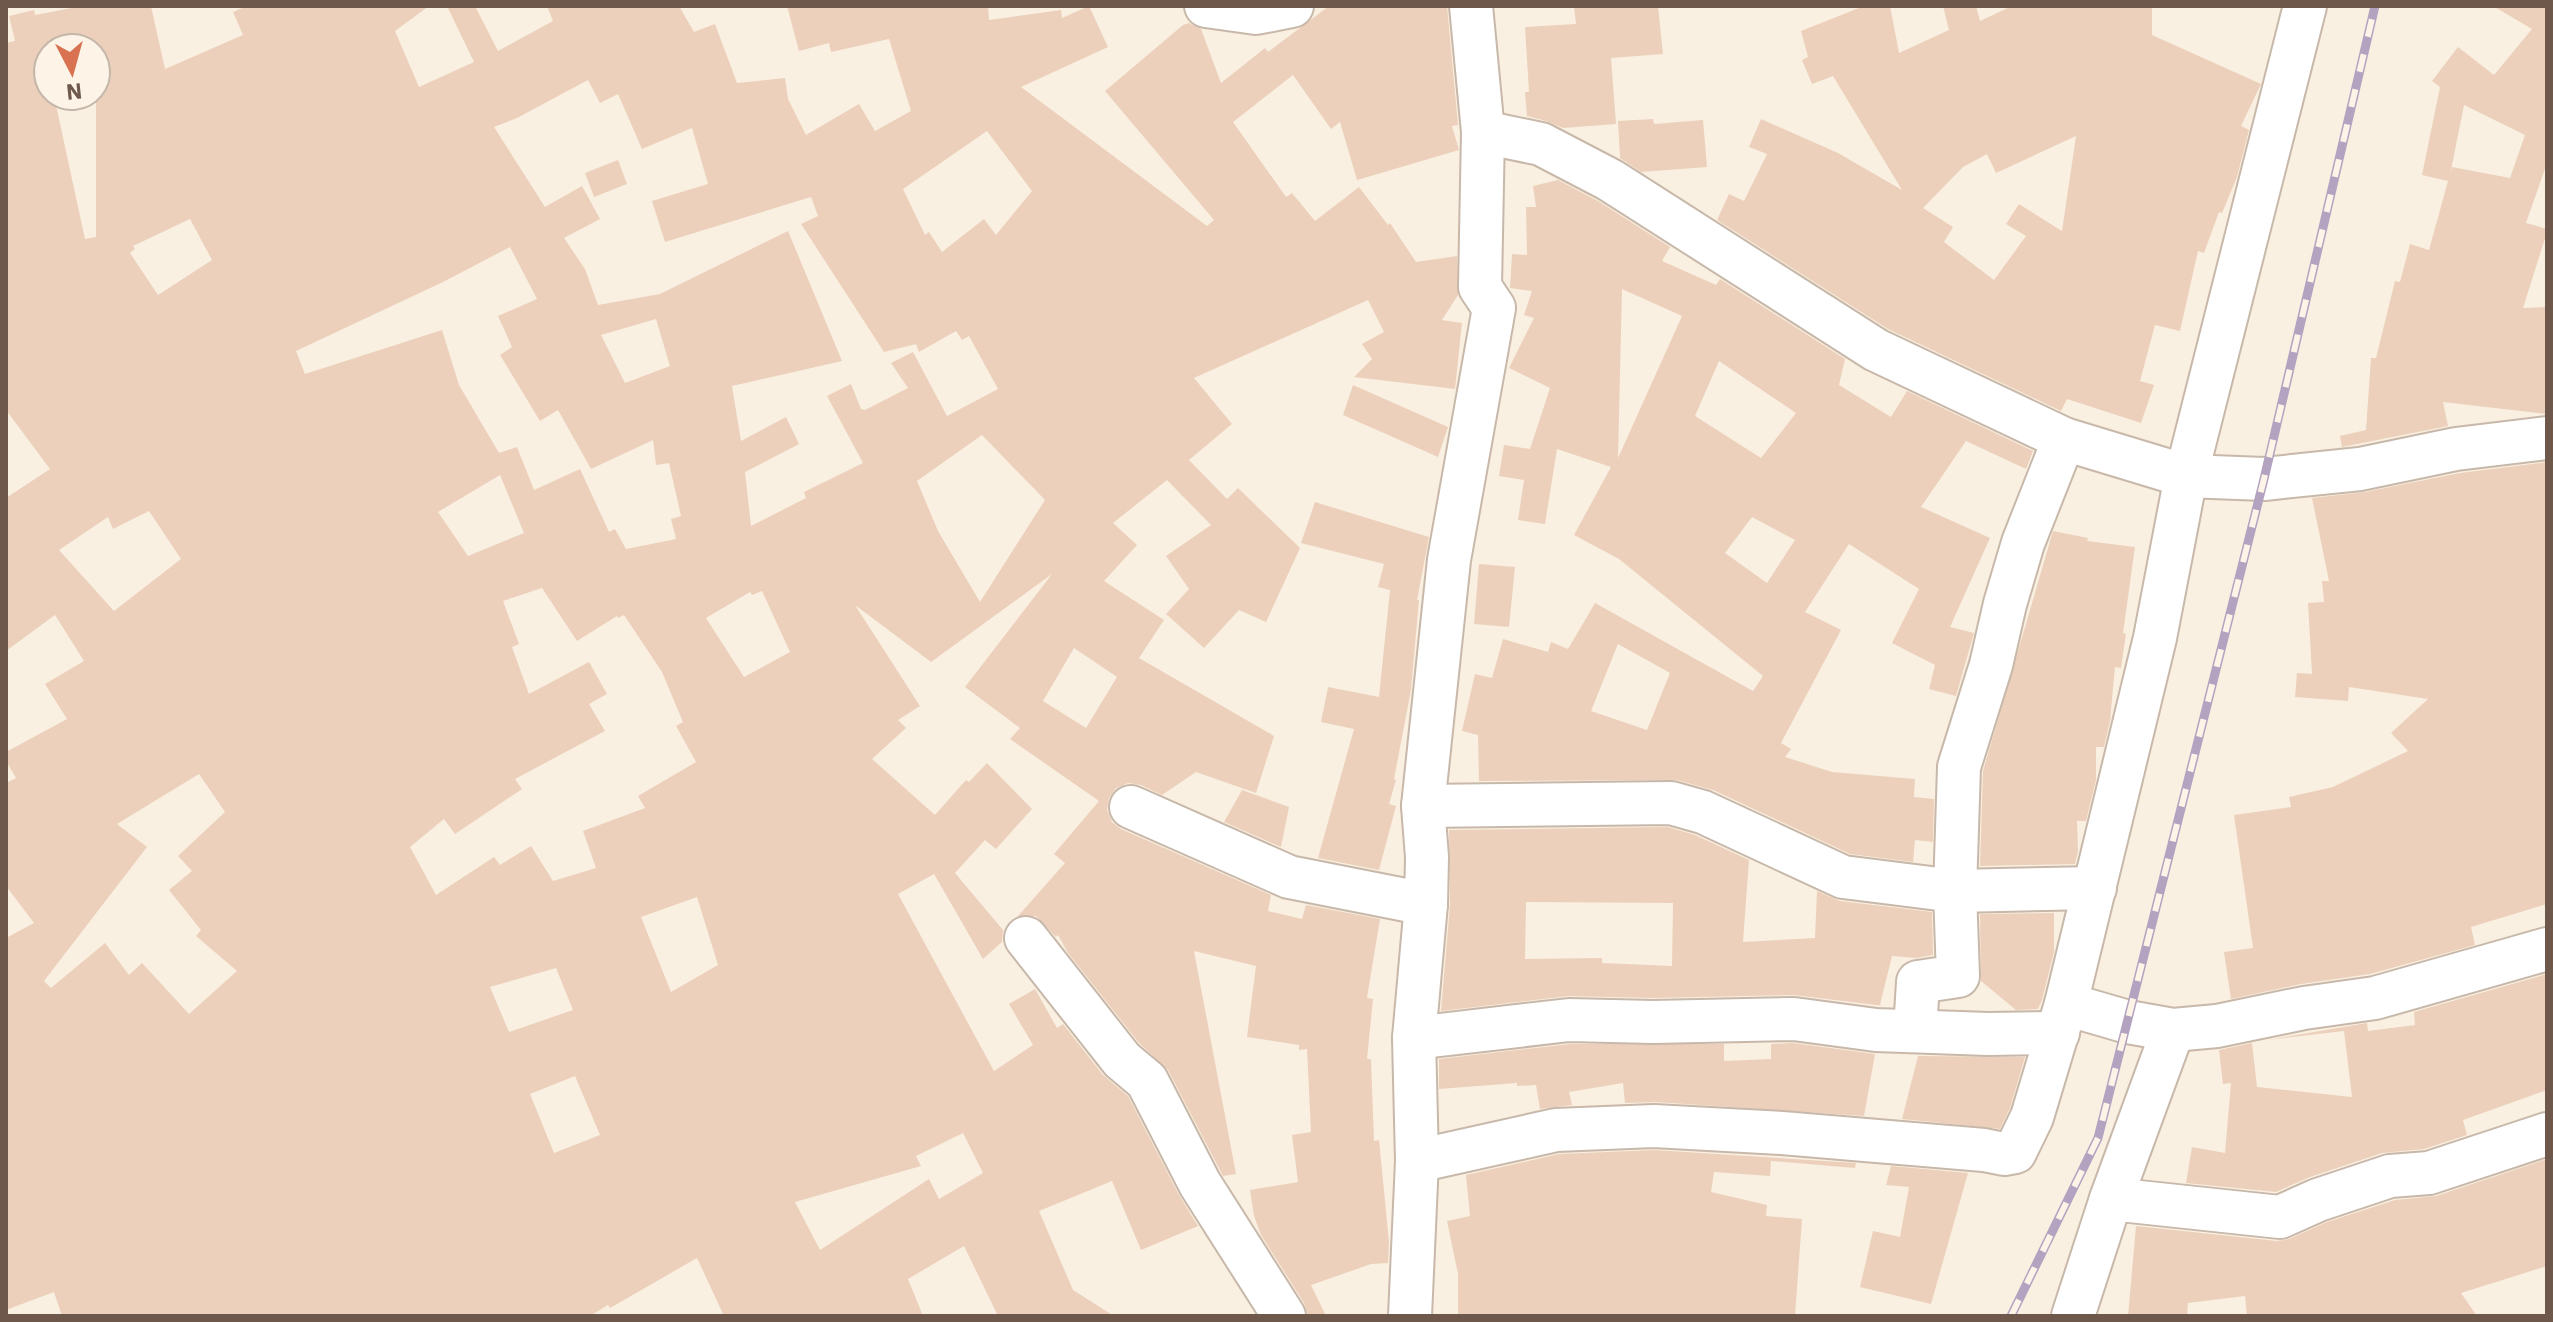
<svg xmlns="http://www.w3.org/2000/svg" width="2553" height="1322" viewBox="0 0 2553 1322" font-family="'IBM Plex Sans',sans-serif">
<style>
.building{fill:#ecd0bc;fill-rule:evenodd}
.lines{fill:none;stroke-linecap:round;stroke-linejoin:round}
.minor-casing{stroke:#c8b8aa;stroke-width:46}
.minor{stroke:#fff;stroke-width:42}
.rail-casing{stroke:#b3a2c0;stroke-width:9}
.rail{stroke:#fdf4e7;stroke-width:6;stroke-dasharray:18;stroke-linecap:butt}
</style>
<rect width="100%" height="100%" fill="#f9f0e1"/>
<!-- building -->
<g class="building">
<path d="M 82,6 L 151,6 L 165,69 L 243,35 L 233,12 L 247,6 L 429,6 L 395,31 L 419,87 L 474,62 L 447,6 L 475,6 L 498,51 L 553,21 L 547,6 L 679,6 L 694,32 L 715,24 L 737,83 L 785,78 L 788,99 L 806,135 L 859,104 L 875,131 L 911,111 L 889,39 L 831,52 L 829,43 L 799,51 L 787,6 L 988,6 L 989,20 L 1061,10 L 1062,18 L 1089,6 L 1108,47 L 1021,87 L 1207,226 L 1214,220 L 1105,91 L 1183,25 L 1189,23 L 1201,29 L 1221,83 L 1265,48 L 1268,52 L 1329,6 L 1447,6 L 1458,125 L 1452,126 L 1459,150 L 1357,180 L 1340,122 L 1331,129 L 1293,75 L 1233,122 L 1286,197 L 1292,193 L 1315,221 L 1359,187 L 1388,225 L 1390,223 L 1416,262 L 1457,256 L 1458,295 L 1442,320 L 1462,323 L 1455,389 L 1354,377 L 1372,359 L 1362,344 L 1384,332 L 1368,300 L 1194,378 L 1232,424 L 1189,460 L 1227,499 L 1238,488 L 1300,548 L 1266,622 L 1239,610 L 1204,648 L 1166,614 L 1189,589 L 1166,556 L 1211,525 L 1167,480 L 1113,523 L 1137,545 L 1104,581 L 1164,620 L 1139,658 L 1274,736 L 1256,793 L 1196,772 L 1162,795 L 1141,785 L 1128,783 L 1116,788 L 1109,798 L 1107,810 L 1112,822 L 1121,829 L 1271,895 L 1268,911 L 1302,919 L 1306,905 L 1380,919 L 1367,998 L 1373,999 L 1367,1059 L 1371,1059 L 1374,1141 L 1379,1140 L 1389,1242 L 1388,1263 L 1371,1264 L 1311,1285 L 1326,1316 L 1308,1316 L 1304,1303 L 1261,1235 L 1254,1216 L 1250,1190 L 1298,1182 L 1292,1135 L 1311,1132 L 1307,1049 L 1299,1050 L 1299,1045 L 1247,1037 L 1256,966 L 1194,951 L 1236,1174 L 1223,1176 L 1168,1070 L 1139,1043 L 1068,953 L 1058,935 L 1056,937 L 1036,916 L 1018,916 L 1065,863 L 1054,854 L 1099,801 L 1010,739 L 1020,728 L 965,687 L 1052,574 L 931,662 L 855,605 L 920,706 L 898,720 L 906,728 L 872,759 L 935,815 L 966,780 L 969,782 L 987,763 L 1032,809 L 996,849 L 985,840 L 955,873 L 1003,930 L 1002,942 L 983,959 L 934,874 L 898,894 L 994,1071 L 1033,1045 L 1009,1004 L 1035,989 L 1057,1028 L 1063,1024 L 1103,1075 L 1128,1096 L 1179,1195 L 1198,1226 L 1141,1250 L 1112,1181 L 1039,1211 L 1073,1290 L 1114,1316 L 998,1316 L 964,1246 L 908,1279 L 923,1316 L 724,1316 L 697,1258 L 610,1308 L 608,1305 L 590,1316 L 62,1316 L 54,1292 L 6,1310 L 6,938 L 34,923 L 6,886 L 6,783 L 16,778 L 6,761 L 6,752 L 67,719 L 45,684 L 84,661 L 55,615 L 6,651 L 6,498 L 50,469 L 6,410 L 6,43 L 15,41 L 9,16 L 34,10 L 35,15 ZM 48,48 L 96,48 L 96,237 L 85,239 L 54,96 L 48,96 ZM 588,80 L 600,103 L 618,94 L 642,149 L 692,128 L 708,184 L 652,201 L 665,242 L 811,197 L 818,216 L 801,224 L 884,352 L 916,344 L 919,352 L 956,331 L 962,340 L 969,336 L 998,389 L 947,416 L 913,352 L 891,363 L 908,388 L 865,410 L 861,409 L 851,384 L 827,396 L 863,463 L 804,492 L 806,498 L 751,526 L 745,472 L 799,444 L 786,417 L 741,441 L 732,386 L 842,361 L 788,231 L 660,294 L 598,305 L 585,269 L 564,238 L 600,219 L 582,186 L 545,207 L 494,127 L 517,118 ZM 987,131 L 1032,191 L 996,235 L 984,219 L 942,252 L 929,232 L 925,235 L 903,189 ZM 190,219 L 212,260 L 158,295 L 130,253 L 135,249 L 133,246 ZM 510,247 L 537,299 L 498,316 L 512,347 L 500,355 L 540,421 L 558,410 L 591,469 L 653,440 L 656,465 L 669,463 L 681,516 L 671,519 L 676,539 L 626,549 L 615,529 L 609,532 L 580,469 L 534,490 L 517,447 L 499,453 L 459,385 L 442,330 L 305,374 L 296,351 L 443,282 ZM 656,319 L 670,366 L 625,383 L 601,335 ZM 982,435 L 1045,500 L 980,602 L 938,531 L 917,481 ZM 500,475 L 524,533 L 468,556 L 438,512 ZM 149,511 L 181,559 L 114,611 L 59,550 L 108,517 L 113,529 ZM 542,588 L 577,641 L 617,616 L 618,618 L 624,615 L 662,672 L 683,722 L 676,726 L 696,762 L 638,796 L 645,808 L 583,831 L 596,868 L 553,881 L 531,846 L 500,865 L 494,857 L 436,895 L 410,847 L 444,819 L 455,834 L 522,789 L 515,779 L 605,731 L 589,704 L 607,694 L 589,662 L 529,694 L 512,647 L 519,644 L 503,601 ZM 762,591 L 790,652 L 744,677 L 706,618 L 750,592 L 752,595 ZM 1074,648 L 1117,677 L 1086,728 L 1043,701 ZM 199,774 L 225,812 L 178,856 L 192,871 L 169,890 L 201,930 L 196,936 L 237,971 L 189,1014 L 142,963 L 129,975 L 105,943 L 51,988 L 44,981 L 147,847 L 117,824 ZM 697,897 L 718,965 L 671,992 L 641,917 ZM 556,968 L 573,1010 L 509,1032 L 490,987 ZM 575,1076 L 600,1135 L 554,1153 L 530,1094 ZM 963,1133 L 983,1173 L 939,1199 L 929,1179 L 820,1250 L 795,1202 L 921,1166 L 916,1156 Z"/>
<polygon points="1574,6 1658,6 1663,54 1611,58 1616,124 1563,128 1546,121 1527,116 1525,92 1529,92 1525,27 1576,24"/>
<path d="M 1864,6 L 1890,6 L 1899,53 L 1949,30 L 1943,6 L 1976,6 L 1980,21 L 2012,6 L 2152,6 L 2152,35 L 2261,84 L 2241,126 L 2249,130 L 2237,177 L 2222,213 L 2219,212 L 2204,253 L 2198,251 L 2180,331 L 2155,325 L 2140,381 L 2154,385 L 2141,423 L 2067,399 L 2061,411 L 1888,329 L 1717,220 L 1729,194 L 1744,201 L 1767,154 L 1749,147 L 1761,119 L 1838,153 L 1902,190 L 1833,76 L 1812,84 L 1802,60 L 1808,57 L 1801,31 ZM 2076,136 L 2062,231 L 2019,204 L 2006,224 L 2026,236 L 1994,280 L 1944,242 L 1953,227 L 1923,208 L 1963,167 L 1987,154 L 1996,173 Z"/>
<path d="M 2493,6 L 2547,6 L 2547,163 L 2526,223 L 2547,229 L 2547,232 L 2523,308 L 2547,307 L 2547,414 L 2443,402 L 2448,426 L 2342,447 L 2340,436 L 2366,430 L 2371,358 L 2376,358 L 2395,281 L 2400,282 L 2410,244 L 2429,250 L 2448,181 L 2422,175 L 2440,87 L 2432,81 L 2458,47 L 2494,75 L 2532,29 ZM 2464,105 L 2525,135 L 2510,178 L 2452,167 L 2450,175 Z"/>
<polygon points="1653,119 1654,124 1703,120 1707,167 1641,172 1620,158 1618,121"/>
<polygon points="618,160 627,184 594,197 585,173"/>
<path d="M 1558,180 L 1598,201 L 1670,247 L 1662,261 L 1716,285 L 1720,279 L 1845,359 L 1839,385 L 1891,417 L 1907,391 L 2033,451 L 2026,469 L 1966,441 L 1921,507 L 1990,538 L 1950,627 L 1974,633 L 1956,696 L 1929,689 L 1935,665 L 1892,643 L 1919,589 L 1849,544 L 1805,612 L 1841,630 L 1781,743 L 1791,749 L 1785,757 L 1832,772 L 1915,779 L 1914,797 L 1934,799 L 1933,842 L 1915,840 L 1913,862 L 1850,854 L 1713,790 L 1677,780 L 1479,781 L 1478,735 L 1462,731 L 1475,674 L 1492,678 L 1503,639 L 1548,652 L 1551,642 L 1568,649 L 1595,603 L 1753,691 L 1763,676 L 1619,559 L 1574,535 L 1611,467 L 1557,449 L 1545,524 L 1518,520 L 1524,480 L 1499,476 L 1504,445 L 1530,449 L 1550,388 L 1509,368 L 1534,318 L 1524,315 L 1532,291 L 1510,288 L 1512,254 L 1527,255 L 1526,207 L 1536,207 L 1533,186 ZM 1622,289 L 1682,316 L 1618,458 ZM 1719,361 L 1796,413 L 1761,458 L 1695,416 ZM 1752,517 L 1795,540 L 1767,583 L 1725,553 ZM 1618,644 L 1670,673 L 1647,730 L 1591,711 Z"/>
<polygon points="1353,385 1448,427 1438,457 1343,415"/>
<polygon points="2547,462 2547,904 2471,927 2475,945 2370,974 2301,984 2231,999 2224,952 2253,948 2234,815 2291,807 2289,797 2333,787 2408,751 2391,733 2428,699 2349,687 2348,701 2295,697 2297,673 2312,674 2308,603 2324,602 2322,581 2329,581 2312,498 2365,492 2460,473"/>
<polygon points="1315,502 1429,537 1417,600 1419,600 1411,690 1394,779 1396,780 1389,804 1396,806 1379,870 1318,858 1354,729 1321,722 1328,687 1379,697 1390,590 1378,587 1384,564 1301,543"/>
<polygon points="2053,531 2088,538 2087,541 2135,547 2123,633 2126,634 2121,668 2115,667 2110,721 2104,747 2096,747 2096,780 2086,821 2077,821 2078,851 2075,864 1980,866 1983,771"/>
<polygon points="1479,564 1515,567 1509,627 1474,624"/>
<polygon points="1242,790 1289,807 1281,847 1224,822"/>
<path d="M 1668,827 L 1695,835 L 1749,860 L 1743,942 L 1815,938 L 1817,891 L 1840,901 L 1932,912 L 1933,955 L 1916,958 L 1892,956 L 1880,1005 L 1884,1006 L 1794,995 L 1653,998 L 1569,996 L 1441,1011 L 1450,905 L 1449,830 ZM 1526,902 L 1673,903 L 1672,966 L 1602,963 L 1602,958 L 1525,959 Z"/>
<polygon points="2054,913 2054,952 2042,1000 2038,1009 2016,1010 1981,981 1980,914"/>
<polygon points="2547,974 2547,1090 2463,1120 2467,1135 2424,1149 2382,1153 2310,1177 2276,1192 2186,1183 2192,1147 2225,1153 2231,1083 2223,1084 2219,1050 2252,1043 2257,1087 2352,1097 2344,1031 2267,1040 2367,1023 2368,1031 2415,1025 2414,1012"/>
<polygon points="1793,1043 1875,1054 1864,1116 1655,1102 1625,1103 1623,1083 1569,1092 1572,1105 1540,1109 1536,1085 1517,1086 1517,1083 1439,1089 1439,1059 1570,1044 1724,1044 1724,1061 1771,1059 1771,1044"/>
<polygon points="1918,1056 2025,1057 2010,1108 2000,1129 1902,1119"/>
<polygon points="1654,1150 1856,1163 1855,1168 1771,1161 1770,1176 1714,1172 1711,1192 1767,1205 1766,1216 1802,1219 1795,1316 1458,1316 1458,1274 1447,1221 1470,1216 1466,1175 1559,1154"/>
<polygon points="2547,1159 2547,1266 2461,1293 2477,1316 2247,1316 2245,1296 2188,1303 2187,1316 2128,1316 2136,1226 2277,1241 2289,1239 2327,1222 2395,1200 2436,1196"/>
<polygon points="1891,1166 1968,1173 1931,1304 1860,1287 1873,1231 1900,1237 1909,1187 1886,1185"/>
</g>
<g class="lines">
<!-- minor casing -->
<g class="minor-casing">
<g id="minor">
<polyline points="1206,6 1256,13 1292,6"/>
<polyline points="1483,132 1541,144 1610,180 1876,350 2064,439 2186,476 2264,479 2360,469 2456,449 2547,438"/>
<polyline points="1423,806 1671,803 1703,812 1843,877 1955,891 2095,888"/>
<polyline points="1131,807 1289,877 1426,904"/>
<polyline points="1026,938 1122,1060 1147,1081 1200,1184 1284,1316"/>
<polyline points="2066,1004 2128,1022 2173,1030 2217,1026 2304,1008 2375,998 2547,949"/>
<polyline points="1915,1031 1918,982 1958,976 1955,891 1959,767 1991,665 2005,604 2023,543 2064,439"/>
<polyline points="1414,1038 1569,1020 1653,1022 1794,1019 1876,1030 1988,1034 2058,1033"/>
<polyline points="1417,1161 1556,1130 1654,1126 1782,1133 1984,1150 2004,1154 2015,1152 2032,1117 2066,1004 2155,638 2186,476 2305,6"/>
<polyline points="2111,1199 2280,1217 2318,1200 2390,1176 2429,1173 2547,1134"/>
<polyline points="1410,1316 1417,1161 1414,1038 1426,904 1427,857 1423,806 1449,560 1494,308 1480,287 1483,132 1471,6"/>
<polyline points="2073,1316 2111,1199 2173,1030"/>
</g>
</g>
<!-- minor -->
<use href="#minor" class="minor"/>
<!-- rail casing -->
<g class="rail-casing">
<polyline id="rail" points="2011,1316 2098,1138 2264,479 2375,6"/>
</g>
<!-- rail -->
<use href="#rail" class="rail"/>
</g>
<!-- border -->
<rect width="2553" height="1322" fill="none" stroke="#6e584b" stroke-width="16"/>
<!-- north arrow -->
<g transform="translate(72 72) rotate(174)"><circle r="38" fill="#fdf4e7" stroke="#c4b6a9" stroke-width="2"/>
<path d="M0-6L14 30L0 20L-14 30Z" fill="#d87251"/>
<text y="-12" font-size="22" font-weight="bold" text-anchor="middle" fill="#6e584b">N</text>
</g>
</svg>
